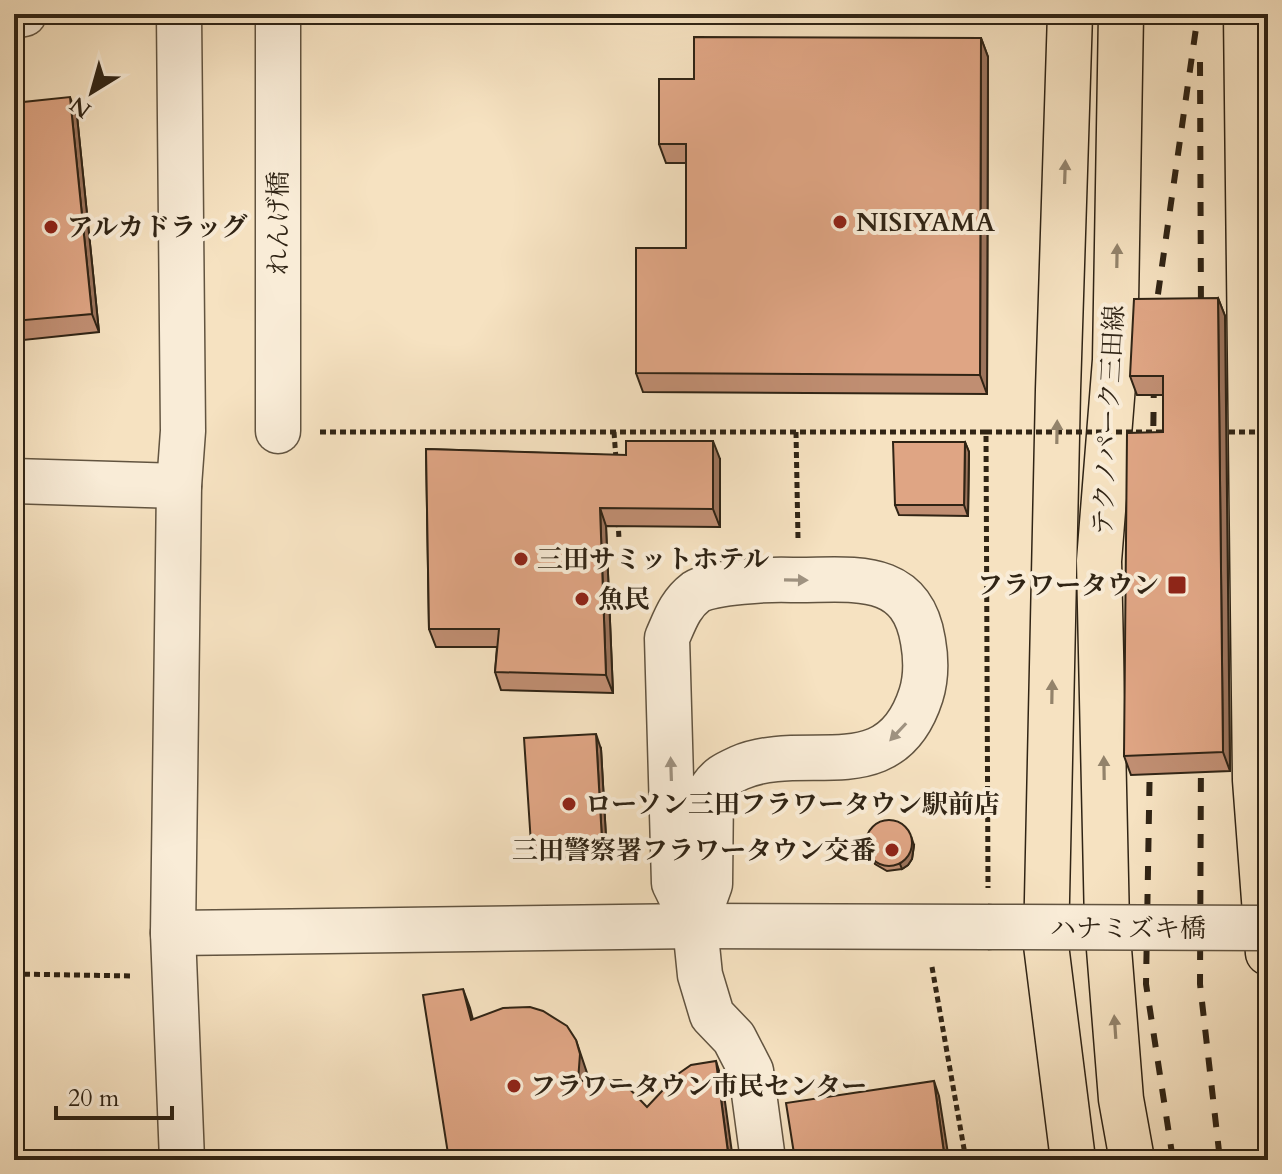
<svg xmlns="http://www.w3.org/2000/svg" width="1282" height="1174" viewBox="0 0 1282 1174" font-family="Cardo,'Noto Serif JP',serif">
<style>
.lines{fill:none;stroke-linecap:round;stroke-linejoin:round}
.minor-casing{stroke:#625440;stroke-width:47}
.major-casing{stroke:#302415;stroke-width:47}
.path{stroke:#302415;stroke-width:5;stroke-dasharray:6 4;stroke-linecap:butt}
.minor{stroke:#f9ecd7;stroke-width:44}
.major{stroke:#f6e2c1;stroke-width:44}
.rail{stroke:#302415;stroke-width:6;stroke-dasharray:14 14;stroke-linecap:butt}
.minor-bridge-casing{stroke:#625440;stroke-width:47;stroke-linecap:butt}
.path-bridge{stroke:#302415;stroke-width:5;stroke-dasharray:6 4;stroke-linecap:butt}
.minor-bridge{stroke:#f9ecd7;stroke-width:44}
.wall{fill:#c08e72;stroke:#302415;stroke-width:2}
.shaded-wall{fill:#9c745c;stroke:#302415;stroke-width:2}
.building{fill:#dfa584;stroke:#302415;stroke-width:2}
.oneway{fill:#93836b}
.oneway2{fill:#9f9280}
.poi-dot{fill:#8f2418;stroke:#f9ecd7;stroke-width:3}
.labels{text-anchor:middle;stroke-width:8;stroke-linejoin:round;paint-order:stroke}
.poi-label{font-size:26px;font-weight:bold;fill:#302415;stroke:#f9ecd7;text-anchor:start}
.street-label{font-size:26px;fill:#302415;stroke:#f9ecd7}
</style>
<rect width="100%" height="100%" fill="#f6e2c1"/>
<filter id="stains"><feTurbulence type="fractalNoise" baseFrequency=".0025" numOctaves="4"/><feColorMatrix values="0 0 0 0 .2 0 0 0 0 .09 0 0 0 0 .02 0 0 0 .5 -.17"/></filter>
<radialGradient id="worn" r=".72"><stop offset=".6" stop-color="#630" stop-opacity="0"/><stop offset="1" stop-color="#630" stop-opacity=".3"/></radialGradient>
<g class="lines">
<!-- minor casing -->
<g class="minor-casing">
<g id="minor">
<polyline points="179,14 183,431 179,486 173,933 182,1160"/>
<polyline points="14,16 24,14"/>
<polyline points="278,431 278,14"/>
<polyline points="14,481 179,486"/>
<path d="M 695,926 L 710,884 L 711,789 C 719,777 726,774 739,768 C 806,739 890,792 921,695 C 926,679 926,658 923,641 C 911,567 849,581 792,580 C 772,579 711,582 696,592 C 680,604 675,620 667,638 L 674,883 L 695,926 L 700,975 L 712,1015 L 734,1038 L 751,1071 L 763,1160"/>
<polyline points="173,933 695,926 988,927"/>
</g>
</g>
<!-- major casing -->
<g class="major-casing">
<g id="major">
<polyline points="1070,14 1058,390 1046,945 1073,1160"/>
<polyline points="1121,14 1115,360 1099,561 1107,924 1121,1099 1132,1160"/>
<polyline points="1246,14 1255,780 1268,953"/>
</g>
</g>
<!-- path -->
<g class="path">
<polyline points="320,432 986,432 988,888"/>
<polyline points="614,432 616,459"/>
<polyline points="796,432 798,539"/>
<polyline points="618,521 619,539"/>
<polyline points="932,967 966,1160"/>
<polyline points="14,974 133,976"/>
</g>
<!-- minor -->
<use href="#minor" class="minor"/>
<!-- major -->
<use href="#major" class="major"/>
<!-- rail -->
<g class="rail">
<polyline points="1200,62 1201,318"/>
<polyline points="1154,322 1198,14"/>
<polyline points="1153,454 1154,374"/>
<polyline points="1201,750 1200,984 1220,1160"/>
<polyline points="1150,754 1146,984 1173,1160"/>
</g>
<!-- minor-bridge casing -->
<g class="minor-bridge-casing">
<polyline id="minor-bridge" points="988,927 1268,928"/>
</g>
<!-- path-bridge -->
<g class="path-bridge">
<polyline points="986,432 1169,432"/>
<polyline points="1219,432 1268,432"/>
</g>
<!-- minor-bridge -->
<use href="#minor-bridge" class="minor-bridge"/>
</g>
<!-- wall -->
<g class="wall">
<polygon points="981,38 988,57 987,394 643,392 636,373 686,248 686,163 666,163 659,144 694,79"/>
<polygon points="14,103 77,116 99,332 14,341"/>
<polygon points="1218,298 1225,316 1230,771 1131,775 1124,756 1163,432 1163,395 1137,395 1130,376"/>
<polygon points="965,442 969,452 968,516 899,515 895,505"/>
<polygon points="426,449 720,459 720,527 606,526 613,693 501,690 495,672 497,647 436,647 429,629"/>
<polygon points="601,749 607,855 536,859 531,844"/>
<polygon points="914,845 912,859 908,865 902,869 887,871 875,864 868,850"/>
</g>
<!-- shaded-wall -->
<g class="shaded-wall">
<polygon points="981,38 988,57 987,394 980,375"/>
<polygon points="70,97 77,116 99,332 92,314"/>
<polygon points="1218,298 1225,316 1230,771 1223,752"/>
<polygon points="713,441 720,459 720,527 713,509"/>
<polygon points="965,442 969,452 968,516 964,505"/>
<polygon points="600,508 606,526 613,693 606,675"/>
<polygon points="596,734 601,749 607,855 602,840"/>
<polygon points="912,839 914,845 912,859 908,865 902,869 900,864"/>
<polygon points="463,989 470,1008 478,1039 471,1020"/>
<polygon points="576,1040 587,1073 585,1100 578,1081"/>
<polygon points="716,1061 722,1080 733,1160 729,1160"/>
<polygon points="934,1081 939,1096 949,1160 945,1160"/>
</g>
<!-- building -->
<g class="building">
<polygon points="694,37 981,38 980,375 636,373 636,248 686,248 686,144 659,144 659,79 694,79"/>
<polygon points="70,97 92,314 14,321 14,103"/>
<polygon points="1218,298 1223,752 1124,756 1127,433 1163,432 1163,376 1130,376 1134,299"/>
<polygon points="626,441 713,441 713,509 600,508 606,675 495,672 499,629 429,629 426,449 626,455"/>
<polygon points="893,442 965,442 964,505 895,505"/>
<polygon points="596,734 602,840 531,844 524,738"/>
<circle cx="889" cy="843" r="23"/>
<polygon points="463,989 471,1020 503,1008 530,1007 543,1011 567,1026 576,1040 580,1054 578,1081 621,1080 647,1107 678,1074 691,1065 716,1061 729,1160 449,1160 423,995"/>
<polygon points="934,1081 945,1160 795,1160 786,1103"/>
</g>
<!-- one-way arrows -->
<defs><path id="oneway-solid" d="M-6-.8H1V-3.2L6.5 0L1 3.2V.8H-6Z" transform="scale(2)"/></defs>
<g class="oneway">
<use href="#oneway-solid" transform="translate(1065 172) rotate(-88)"/>
<use href="#oneway-solid" transform="translate(1117 256) rotate(-89)"/>
<use href="#oneway-solid" transform="translate(1057 432) rotate(-89)"/>
<use href="#oneway-solid" transform="translate(1052 692) rotate(-89)"/>
<use href="#oneway-solid" transform="translate(1104 768) rotate(-91)"/>
<use href="#oneway-solid" transform="translate(1115 1027) rotate(-94)"/>
</g>
<g class="oneway2">
<use href="#oneway-solid" transform="translate(796 580) rotate(1)"/>
<use href="#oneway-solid" transform="translate(898 732) rotate(133)"/>
<use href="#oneway-solid" transform="translate(671 769) rotate(-92)"/>
</g>
<!-- markers -->
<g class="poi-dot">
<circle cx="840" cy="222" r="8"/>
<circle cx="51" cy="227" r="8"/>
<circle cx="521" cy="559" r="8"/>
<rect x="1167" y="575" width="20" height="20" rx="4"/>
<circle cx="582" cy="599" r="8"/>
<circle cx="569" cy="804" r="8"/>
<circle cx="892" cy="850" r="8"/>
<circle cx="514" cy="1086" r="8"/>
</g>
<g class="labels">
<!-- poi labels -->
<g class="poi-label">
<text x="856" y="231">NISIYAMA</text>
<text x="67" y="236">アルカドラッグ</text>
<text x="537" y="568">三田サミットホテル</text>
<text x="1159" y="594" text-anchor="end">フラワータウン</text>
<text x="598" y="608">魚民</text>
<text x="585" y="813">ローソン三田フラワータウン駅前店</text>
<text x="876" y="859" text-anchor="end">三田警察署フラワータウン交番</text>
<text x="530" y="1095">フラワータウン市民センター</text>
</g>
<!-- street labels -->
<g class="street-label">
<text transform="translate(278 223) rotate(-90)" y="9">れんげ橋</text>
<text transform="translate(1108 420) rotate(-87)" y="9">テクノパーク三田線</text>
<text x="1128" y="937">ハナミズキ橋</text>
</g>
</g>
<!-- margin -->
<rect width="1282" height="1174" fill="none" stroke="#f6e2c1" stroke-width="48"/>
<rect x="16" y="16" width="1250" height="1142" fill="none" stroke="#302415" stroke-width="4"/>
<rect x="24" y="24" width="1234" height="1126" fill="none" stroke="#302415" stroke-width="2"/>
<!-- north arrow -->
<g transform="translate(92 92) rotate(217)" stroke="#f9ecd7" stroke-width="6" paint-order="stroke">
<path d="M0-6L14 30L0 20L-14 30Z" fill="#302415"/>
<text y="-12" font-size="22" font-weight="bold" text-anchor="middle" fill="#302415">N</text>
</g>
<!-- scale -->
<path d="M56 1106v12h116v-12" fill="none" stroke="#302415" stroke-width="4"/>
<text x="68" y="1106" font-size="24" fill="#302415" stroke="#f9ecd7" stroke-width="6" paint-order="stroke">20 m</text>
<rect width="100%" height="100%" filter="url(#stains)"/>
<rect width="100%" height="100%" fill="url(#worn)"/>
</svg>
